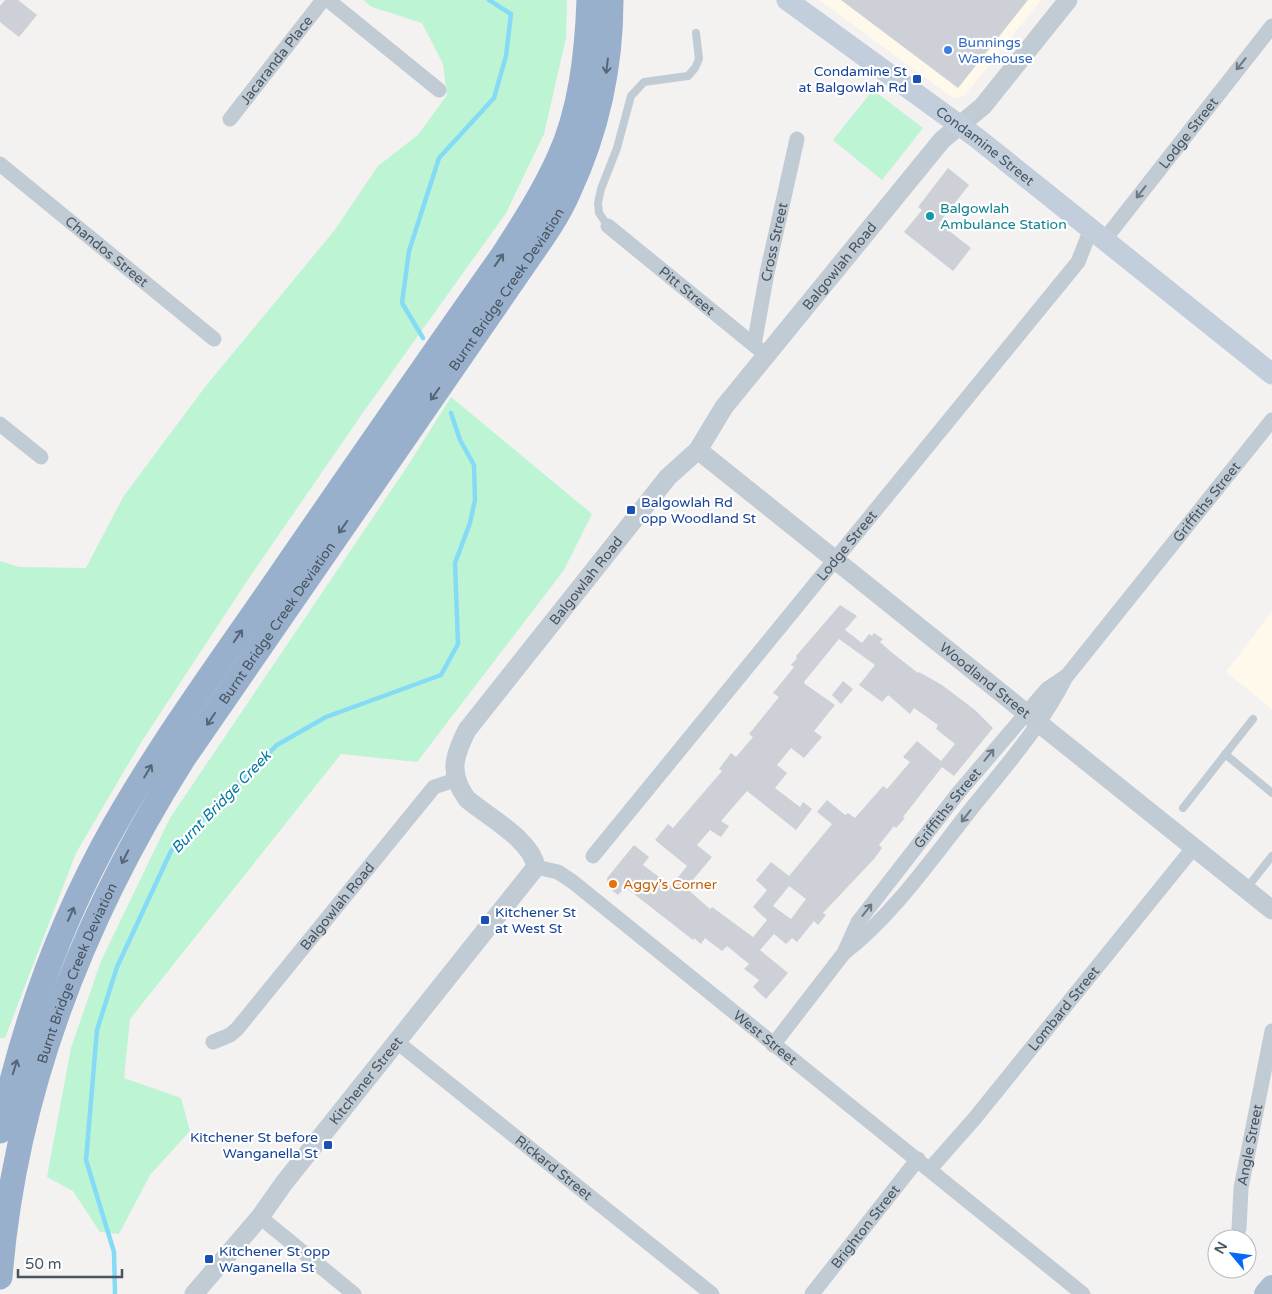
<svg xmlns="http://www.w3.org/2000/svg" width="1272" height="1294" viewBox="0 0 1272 1294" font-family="'Varela Round',sans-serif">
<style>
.commercial{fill:#fef9eb}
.green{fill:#bcf4d4}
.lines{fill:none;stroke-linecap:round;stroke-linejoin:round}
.stream{stroke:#85dbf6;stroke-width:4.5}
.building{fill:#cdd0d6;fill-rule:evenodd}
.service{stroke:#c1cbd4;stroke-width:8}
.minor{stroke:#c1cbd4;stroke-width:15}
.tertiary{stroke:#c1cbd4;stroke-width:19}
.secondary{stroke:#c2cedc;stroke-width:21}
.primary{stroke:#aebfd2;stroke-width:24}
.trunk{stroke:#99b0cc;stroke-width:25}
.oneway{stroke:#6c7884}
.oneway2{stroke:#576676}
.shop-dot{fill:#3f7fe0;stroke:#fff;stroke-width:2}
.transit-dot{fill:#1a4fb4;stroke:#fff;stroke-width:2}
.culture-dot{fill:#0f9aa8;stroke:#fff;stroke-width:2}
.food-dot{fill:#e8710a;stroke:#fff;stroke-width:2}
.labels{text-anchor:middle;stroke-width:4.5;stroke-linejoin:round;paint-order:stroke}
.shop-label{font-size:14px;fill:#366cbe;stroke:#fff;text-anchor:start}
.street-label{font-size:14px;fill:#475461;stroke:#fff}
.transit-label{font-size:14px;fill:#164399;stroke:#fff;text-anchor:start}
.culture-label{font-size:14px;fill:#0d838f;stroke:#fff;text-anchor:start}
.food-label{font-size:14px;fill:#c56008;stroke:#fff;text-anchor:start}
.water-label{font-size:15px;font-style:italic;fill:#037aa2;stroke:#fff}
</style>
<rect width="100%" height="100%" fill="#f4f1f1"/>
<!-- commercial -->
<g class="commercial">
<polygon points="819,0 1041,0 964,96 953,98"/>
<polygon points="1272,611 1272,709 1226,672"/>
</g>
<!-- green -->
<g class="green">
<polygon points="363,0 567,0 566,38 544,134 506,213 362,414 249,578 140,744 76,853 5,1038 0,1038 0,561 19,567 86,568 123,497 205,387 334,231 378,166 418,135 447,95 443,64 422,23 372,7"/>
<polygon points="873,90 923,128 882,180 833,140"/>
<polygon points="451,397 592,514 564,570 417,762 341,754 130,1019 124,1078 181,1098 190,1131 150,1175 119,1234 100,1232 73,1191 47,1177 71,1048 101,961 170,818 407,467"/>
</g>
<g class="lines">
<!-- stream -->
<g class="stream">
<polyline points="423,338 402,303 409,251 439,158 494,98 506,56 511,14 489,0"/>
<polyline points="115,1294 114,1252 86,1160 97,1030 117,967 171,851 277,745 326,717 441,675 458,644 455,563 470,523 475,500 474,465 460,440 451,413"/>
</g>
</g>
<!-- building -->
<g class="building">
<polygon points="5,0 18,0 37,15 19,37 0,22 0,6"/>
<polygon points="841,0 1028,0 958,88"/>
<polygon points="948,168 969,185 939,223 971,248 953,271 904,232 922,210 918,207"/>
<path d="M 840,605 L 857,616 L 845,630 L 862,643 L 869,634 L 872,636 L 874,633 L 883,639 L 880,642 L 890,651 L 918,673 L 919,672 L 942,685 L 975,710 L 993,728 L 954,776 L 942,767 L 903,817 L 905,818 L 896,828 L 894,826 L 879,845 L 882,848 L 874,859 L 823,913 L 826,915 L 818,925 L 814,921 L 797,942 L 792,938 L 786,944 L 774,934 L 760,950 L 788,973 L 766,999 L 753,987 L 759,980 L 744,969 L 749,964 L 727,946 L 722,951 L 705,938 L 701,944 L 694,938 L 693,940 L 625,887 L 618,895 L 608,887 L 607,878 L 634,845 L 649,857 L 643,865 L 671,886 L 687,866 L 655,840 L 668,824 L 673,828 L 722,771 L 719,769 L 731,753 L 736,757 L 753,737 L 749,734 L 779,697 L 773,693 L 794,667 L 791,665 L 797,658 L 796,656 ZM 839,639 L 875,665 L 859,685 L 882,702 L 888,695 L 910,714 L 914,708 L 938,725 L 936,729 L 955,744 L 941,761 L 917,741 L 903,757 L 910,762 L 887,789 L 883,786 L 855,818 L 848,813 L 845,815 L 827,800 L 817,812 L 832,824 L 789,876 L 771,862 L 756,880 L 767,890 L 753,907 L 767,920 L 753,937 L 712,907 L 710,909 L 686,888 L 712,857 L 697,845 L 710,830 L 721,837 L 729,826 L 721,821 L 747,791 L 796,830 L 812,809 L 803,802 L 800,807 L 775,788 L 787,773 L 777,765 L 791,748 L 804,758 L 822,737 L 814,731 L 835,705 L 805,684 L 804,682 ZM 789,886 L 806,899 L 791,919 L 773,906 Z"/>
<polygon points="843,681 853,689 841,704 832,695"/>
</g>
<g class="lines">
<!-- service -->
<g class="service">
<polyline points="608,226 599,213 598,203 601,189 617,148 631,96 644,82 688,76 695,68 699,59 696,33"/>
<polyline points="1225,754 1272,793"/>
<polyline points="1183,808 1253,719"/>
<polyline points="1246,889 1272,856"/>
</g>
<!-- minor -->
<g class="minor">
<polyline points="328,0 439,90"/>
<path id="s1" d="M 230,119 L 323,0"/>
<path id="s2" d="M 0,164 L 214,339"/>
<path id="s3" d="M 608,226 L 760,350"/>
<path id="s4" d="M 1105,239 L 1272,26"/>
<path id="s5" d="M 754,345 L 767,273 L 797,139"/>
<polyline points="0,424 41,457"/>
<path id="s6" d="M 593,856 L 1078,262 L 1091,229"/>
<path id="s7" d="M 536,867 L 558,872 L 573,882 L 1083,1294"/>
<path id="s8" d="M 844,953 C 892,916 931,860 968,813 C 1003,769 1041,727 1066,677 L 1272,420"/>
<path id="s9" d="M 213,1042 L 230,1035 L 237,1029 L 434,787 L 455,780"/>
<path id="s10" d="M 397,1042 L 712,1294"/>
<path id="s11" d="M 773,1045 L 844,953 L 858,922 L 959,792 L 1047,689 L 1065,677"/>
<path id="s12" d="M 930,1169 L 975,1118 L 1194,847"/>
<polyline points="260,1217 354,1294"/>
<path id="s13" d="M 1239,1229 L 1241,1188 L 1272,1031"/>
<path id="s14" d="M 812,1294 L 918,1159"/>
</g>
<!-- tertiary -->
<g class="tertiary">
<path id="s15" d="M 698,450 L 1272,910"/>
<path id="s16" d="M 194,1294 L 260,1217 L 284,1183 L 536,867 C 531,839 488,817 467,799 C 448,773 454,756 467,730 L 668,477 L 698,450 L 724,407 L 942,140 L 983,106 L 1068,0"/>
</g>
<!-- secondary -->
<path class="secondary" id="s17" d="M 787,0 L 977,138 L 1272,374"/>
<!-- primary -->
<polyline class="primary" points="1266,1294 1272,1287"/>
<!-- trunk -->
<g class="trunk">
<path d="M 0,1131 C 23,1025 61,920 114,826 C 164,738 224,657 281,574 C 354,468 428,361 503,255 C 523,224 543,193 558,160 C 581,111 587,53 589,0"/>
<path id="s18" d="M 0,1277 C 15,1091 84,916 183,759 L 521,269 C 538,244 557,219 569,191 C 597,131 611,67 611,0"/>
</g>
</g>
<!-- one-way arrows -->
<defs><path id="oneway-shaft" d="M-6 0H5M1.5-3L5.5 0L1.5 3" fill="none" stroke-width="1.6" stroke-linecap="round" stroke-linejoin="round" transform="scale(1.25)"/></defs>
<g class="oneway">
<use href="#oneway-shaft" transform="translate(1241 64) rotate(129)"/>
<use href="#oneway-shaft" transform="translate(1141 192) rotate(128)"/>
<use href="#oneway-shaft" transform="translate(989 755) rotate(-51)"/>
<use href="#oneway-shaft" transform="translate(966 816) rotate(128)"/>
<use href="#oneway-shaft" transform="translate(867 910) rotate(-52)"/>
</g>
<g class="oneway2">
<use href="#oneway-shaft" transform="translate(607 66) rotate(97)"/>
<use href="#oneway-shaft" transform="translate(499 260) rotate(-55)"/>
<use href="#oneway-shaft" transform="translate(435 394) rotate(125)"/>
<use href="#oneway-shaft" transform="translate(343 527) rotate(125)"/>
<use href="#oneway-shaft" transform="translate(238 636) rotate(-55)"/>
<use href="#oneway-shaft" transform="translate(211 719) rotate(124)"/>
<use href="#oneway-shaft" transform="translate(148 771) rotate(-59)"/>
<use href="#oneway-shaft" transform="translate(125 857) rotate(117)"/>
<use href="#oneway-shaft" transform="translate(71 914) rotate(-66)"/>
<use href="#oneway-shaft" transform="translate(15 1067) rotate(-73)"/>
</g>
<!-- markers -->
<circle class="shop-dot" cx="948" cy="50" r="5"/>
<g class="transit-dot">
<rect x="912" y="74" width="10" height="10" rx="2.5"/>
<rect x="626" y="505" width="10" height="10" rx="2.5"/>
<rect x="480" y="915" width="10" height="10" rx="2.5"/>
<rect x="323" y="1140" width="10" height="10" rx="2.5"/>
<rect x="204" y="1254" width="10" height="10" rx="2.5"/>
</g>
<circle class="culture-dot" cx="930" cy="216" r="5"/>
<circle class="food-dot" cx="613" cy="884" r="5"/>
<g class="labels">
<!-- shop labels -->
<g class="shop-label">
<text x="958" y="47">Bunnings<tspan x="958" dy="16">Warehouse</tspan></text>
</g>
<!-- street labels -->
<g class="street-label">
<text dy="5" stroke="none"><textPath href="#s1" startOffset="75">Jacaranda Place</textPath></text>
<text dy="5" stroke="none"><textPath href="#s4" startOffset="135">Lodge Street</textPath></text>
<text dy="5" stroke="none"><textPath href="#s17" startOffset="246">Condamine Street</textPath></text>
<text dy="5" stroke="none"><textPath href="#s5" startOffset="105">Cross Street</textPath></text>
<text dy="5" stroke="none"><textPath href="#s2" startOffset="138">Chandos Street</textPath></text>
<text dy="5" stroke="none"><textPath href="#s16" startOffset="1316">Balgowlah Road</textPath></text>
<text dy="5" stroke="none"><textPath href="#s18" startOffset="1125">Burnt Bridge Creek Deviation</textPath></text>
<text dy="5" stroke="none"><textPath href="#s3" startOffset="102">Pitt Street</textPath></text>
<text dy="5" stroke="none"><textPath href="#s8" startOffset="580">Griffiths Street</textPath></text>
<text dy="5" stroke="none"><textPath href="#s6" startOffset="401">Lodge Street</textPath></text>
<text dy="5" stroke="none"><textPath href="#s16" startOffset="911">Balgowlah Road</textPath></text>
<text dy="5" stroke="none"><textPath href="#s18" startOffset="720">Burnt Bridge Creek Deviation</textPath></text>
<text dy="5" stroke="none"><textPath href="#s15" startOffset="368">Woodland Street</textPath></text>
<text dy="5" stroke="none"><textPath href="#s11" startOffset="295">Griffiths Street</textPath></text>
<text dy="5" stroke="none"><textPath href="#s9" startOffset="186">Balgowlah Road</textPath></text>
<text dy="5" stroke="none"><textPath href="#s18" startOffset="315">Burnt Bridge Creek Deviation</textPath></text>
<text dy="5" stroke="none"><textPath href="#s12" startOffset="209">Lombard Street</textPath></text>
<text dy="5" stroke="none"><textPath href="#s7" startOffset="288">West Street</textPath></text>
<text dy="5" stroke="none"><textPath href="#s16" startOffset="274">Kitchener Street</textPath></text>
<text dy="5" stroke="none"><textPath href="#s13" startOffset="85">Angle Street</textPath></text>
<text dy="5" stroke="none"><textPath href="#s10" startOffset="201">Rickard Street</textPath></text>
<text dy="5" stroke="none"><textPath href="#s14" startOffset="86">Brighton Street</textPath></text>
</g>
<!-- transit labels -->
<g class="transit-label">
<text x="907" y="76" text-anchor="end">Condamine St<tspan x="907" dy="16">at Balgowlah Rd</tspan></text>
<text x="641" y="507">Balgowlah Rd<tspan x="641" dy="16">opp Woodland St</tspan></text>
<text x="495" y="917">Kitchener St<tspan x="495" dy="16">at West St</tspan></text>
<text x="318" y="1142" text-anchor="end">Kitchener St before<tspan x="318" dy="16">Wanganella St</tspan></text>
<text x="219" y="1256">Kitchener St opp<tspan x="219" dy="16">Wanganella St</tspan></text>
</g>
<!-- culture labels -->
<g class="culture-label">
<text x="940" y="213">Balgowlah<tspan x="940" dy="16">Ambulance Station</tspan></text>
</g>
<!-- food labels -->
<g class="food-label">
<text x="623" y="889">Aggy’s Corner</text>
</g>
<!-- water labels -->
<g class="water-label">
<text transform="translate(221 802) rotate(-46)" y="5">Burnt Bridge Creek</text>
</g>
</g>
<!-- north arrow -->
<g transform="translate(1232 1254) rotate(299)"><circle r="24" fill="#ffffff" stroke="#b5bbc0"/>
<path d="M0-4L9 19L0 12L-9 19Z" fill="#0668f9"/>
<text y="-8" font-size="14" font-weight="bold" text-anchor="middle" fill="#475461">N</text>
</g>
<!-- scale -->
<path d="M18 1269v8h104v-8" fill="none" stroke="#475461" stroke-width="2.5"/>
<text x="25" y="1269" font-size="15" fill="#475461" stroke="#ffffff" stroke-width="4" paint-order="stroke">50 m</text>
</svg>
